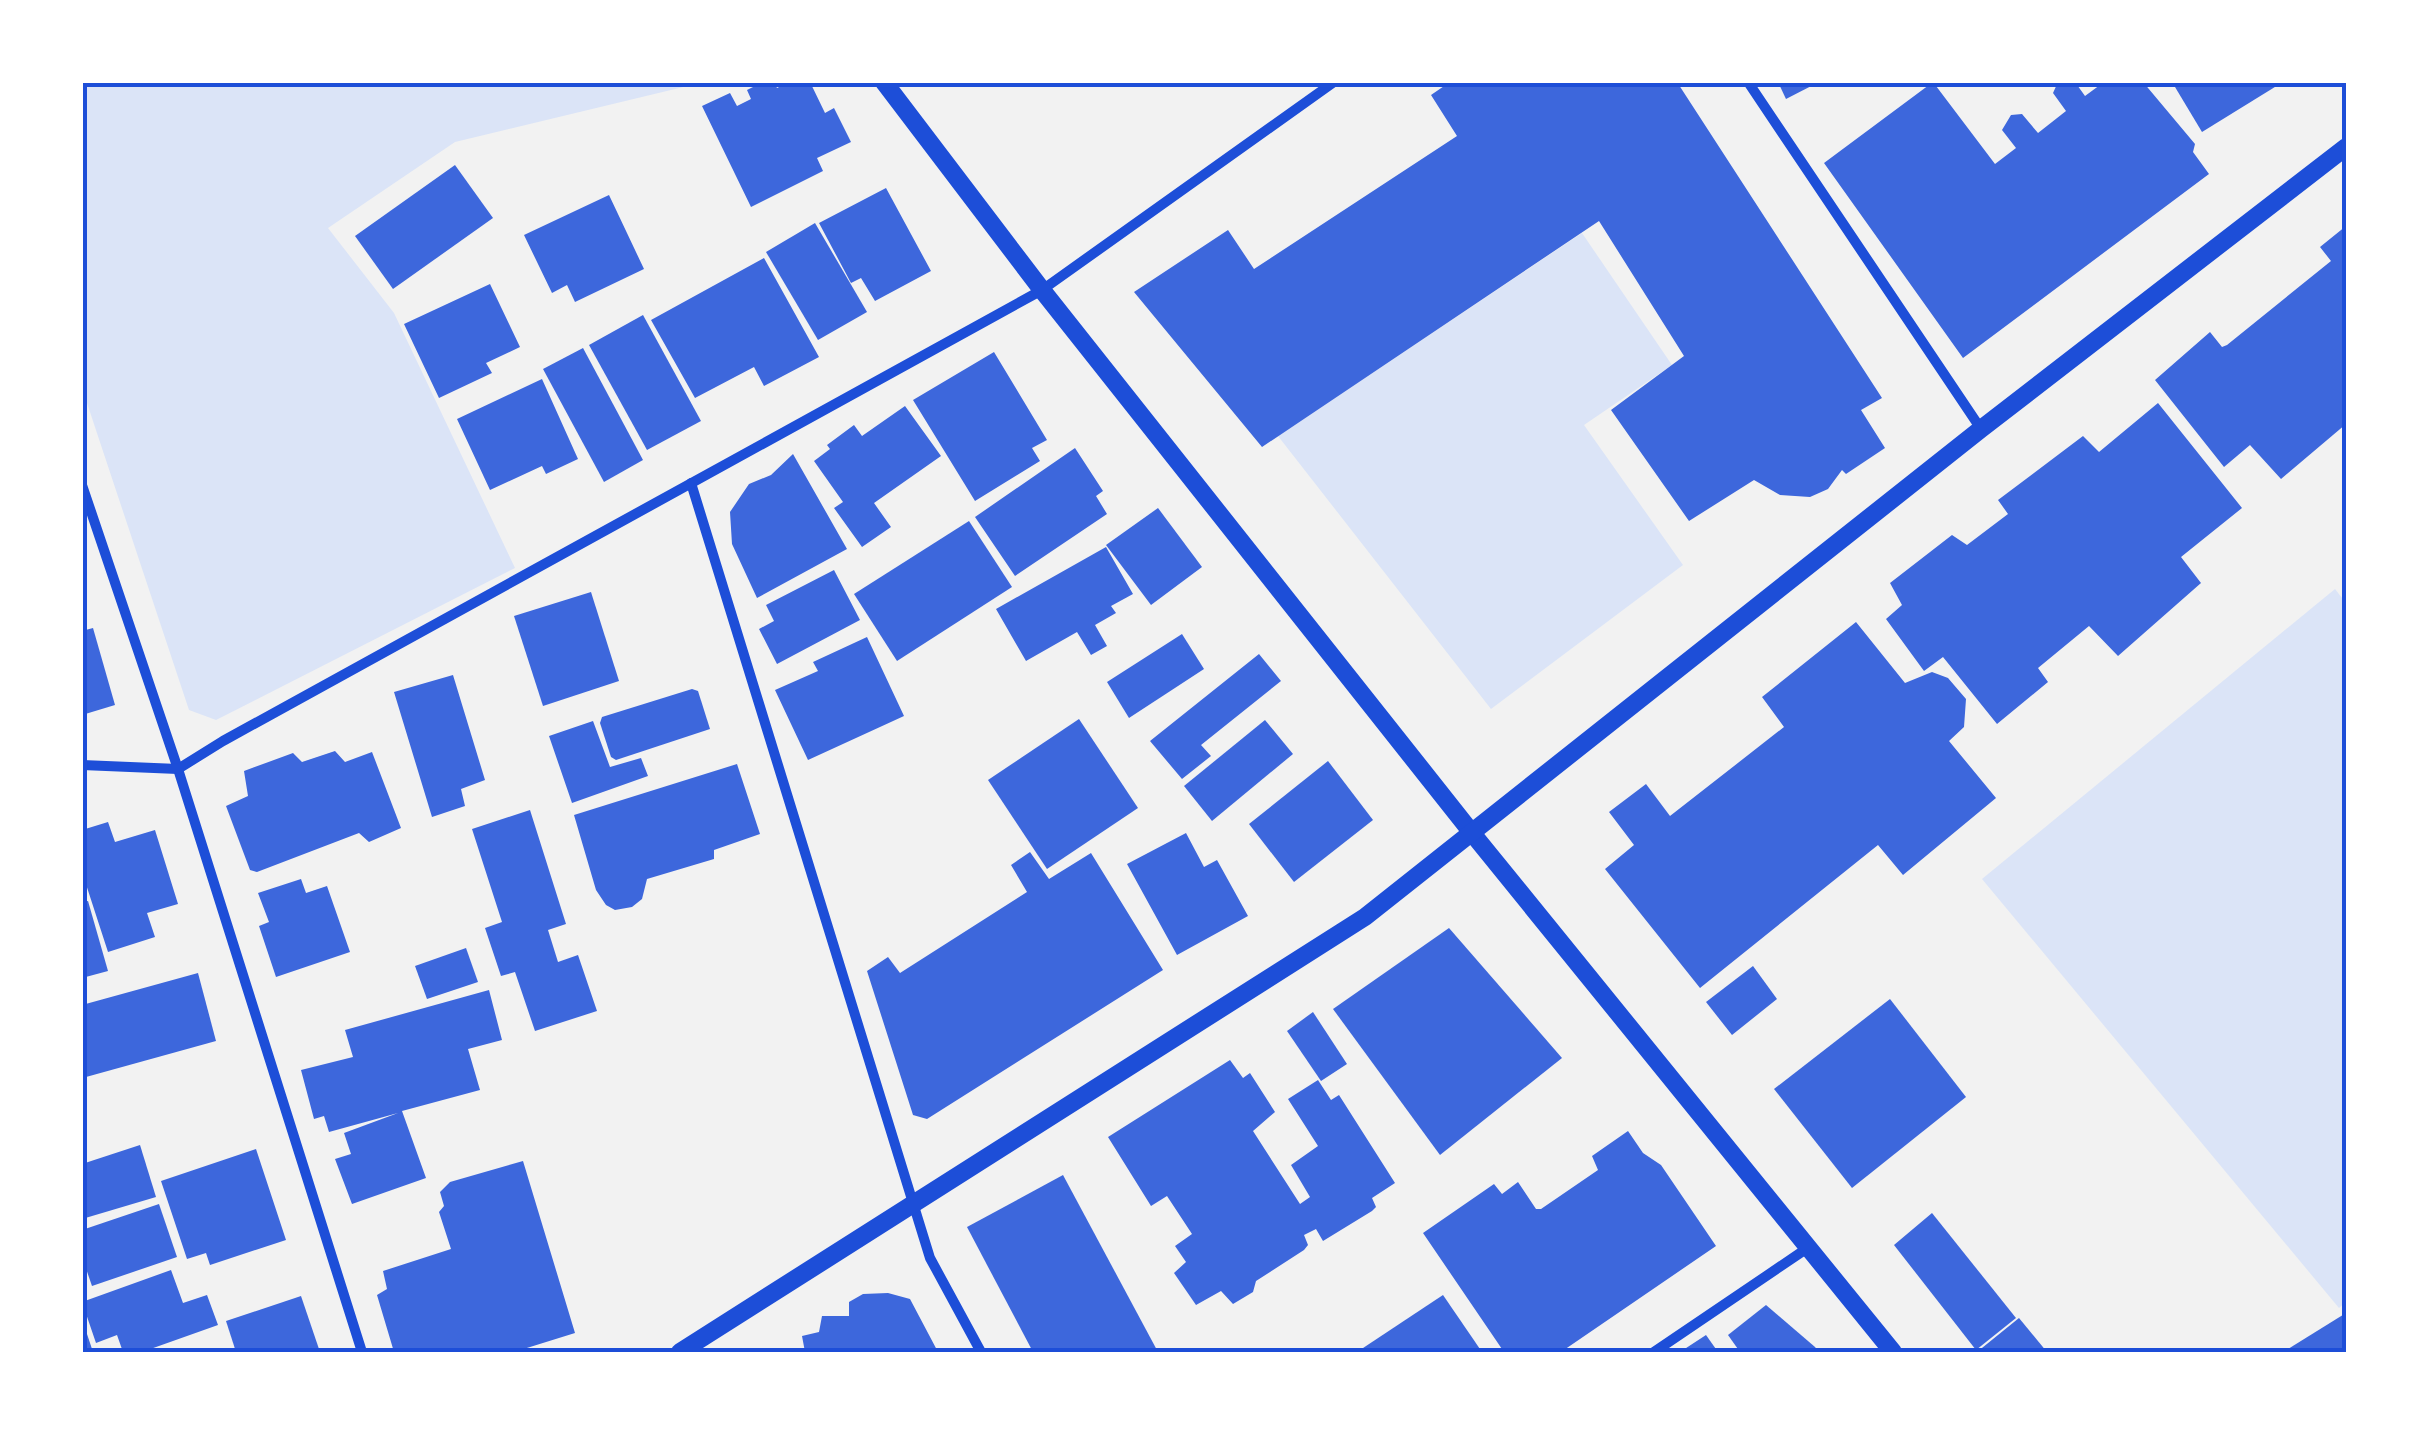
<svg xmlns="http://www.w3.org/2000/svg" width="2429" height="1435" viewBox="0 0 2429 1435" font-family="'Alegreya Sans',sans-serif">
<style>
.green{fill:#dbe4f7}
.building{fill:#3d67dc}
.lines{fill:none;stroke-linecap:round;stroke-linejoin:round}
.minor{stroke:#1d4ed8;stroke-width:10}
.tertiary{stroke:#1d4ed8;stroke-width:18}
.neatline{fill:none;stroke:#1d4ed8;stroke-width:4}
</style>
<rect width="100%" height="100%" fill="#f2f2f2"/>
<!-- green -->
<g class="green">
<polygon points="82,83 700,83 455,142 328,228 394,313 515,568 216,720 189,710 83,391"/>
<polygon points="1582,233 1672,365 1584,425 1683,565 1491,709 1278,436"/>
<polygon points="2335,589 2346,603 2346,1302 2339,1308 1982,879"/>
</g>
<!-- building -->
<g class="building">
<polygon points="763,82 774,82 777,88 789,82 810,82 825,113 834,108 851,142 817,158 823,171 751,207 702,106 730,93 737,106 751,99 747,90"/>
<polygon points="1450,82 1677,82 1882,398 1861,410 1885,448 1846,474 1842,470 1828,489 1810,497 1780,495 1754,480 1689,521 1611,410 1684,356 1599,221 1262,447 1134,292 1228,230 1254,269 1457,136 1431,95"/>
<polygon points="1778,82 1819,82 1786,99"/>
<polygon points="1933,82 1995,164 2016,148 2002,130 2011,115 2022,114 2038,133 2066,111 2053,93 2058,82 2075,82 2085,96 2104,82 2143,82 2195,144 2193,152 2209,174 1963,358 1824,163"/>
<polygon points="2172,82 2283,82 2202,132"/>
<polygon points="455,165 493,218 393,289 355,236"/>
<polygon points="886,188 931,271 875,301 861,278 851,283 819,223"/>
<polygon points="609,195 644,269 575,302 567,285 552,293 524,235"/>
<polygon points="815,223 867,312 818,340 766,252"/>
<polygon points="2346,226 2346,424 2281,479 2250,445 2224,467 2155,380 2210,332 2222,347 2227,345 2331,261 2320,247"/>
<polygon points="764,258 819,357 764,386 754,367 695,398 651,320"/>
<polygon points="490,284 520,347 486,363 492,373 439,398 404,324"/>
<polygon points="643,315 701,421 647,450 589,345"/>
<polygon points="583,348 643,460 604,482 543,369"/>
<polygon points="994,352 1047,440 1032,448 1040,461 975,501 913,400"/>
<polygon points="542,379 578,459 546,474 542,466 490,490 457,419"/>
<polygon points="2158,403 2242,508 2181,557 2201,583 2118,656 2089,626 2038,668 2048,682 1997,724 1943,657 1924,671 1886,619 1902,605 1890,583 1952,535 1967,545 2008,514 1998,500 2083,436 2099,452"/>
<polygon points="905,406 941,456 874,503 891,527 862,547 834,508 843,502 814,461 830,449 827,445 854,425 862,436"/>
<polygon points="1075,448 1103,491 1096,496 1107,514 1015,576 975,517"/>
<polygon points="793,454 847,549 757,598 732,544 730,512 749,484 771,475"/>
<polygon points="1158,508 1202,567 1151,605 1106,545"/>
<polygon points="969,521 1012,587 897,661 854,594"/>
<polygon points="1106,547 1133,594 1111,606 1116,613 1095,625 1107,646 1091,655 1077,632 1026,661 996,609"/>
<polygon points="834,570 860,620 777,664 759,629 774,621 766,605"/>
<polygon points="591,592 619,681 543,706 514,616"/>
<polygon points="1856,622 1905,683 1932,672 1948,678 1966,699 1964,727 1949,741 1996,798 1903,875 1878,845 1700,988 1605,869 1634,845 1609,812 1646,784 1670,816 1784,727 1762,697"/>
<polygon points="93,628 115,705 82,715 82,631"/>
<polygon points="1182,634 1204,669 1129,718 1107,682"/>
<polygon points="867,637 904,716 808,760 775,690 818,671 813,662"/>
<polygon points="1259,654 1281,681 1201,745 1211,756 1182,779 1150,741"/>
<polygon points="453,675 485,780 461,789 465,806 432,817 394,692"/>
<polygon points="692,689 698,691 710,729 616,760 611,757 600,723 602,717"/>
<polygon points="1079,719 1138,808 1047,869 988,780"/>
<polygon points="1265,720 1293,754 1212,821 1184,786"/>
<polygon points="593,721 610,767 641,758 648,776 572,803 549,736"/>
<polygon points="335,751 345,762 372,752 401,828 369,842 359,833 257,872 250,870 226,806 248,796 244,771 293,753 302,762"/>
<polygon points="1328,761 1373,820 1294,882 1249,824"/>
<polygon points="737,764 760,834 714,850 714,859 647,879 642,899 632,907 615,910 606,905 596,890 574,815"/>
<polygon points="530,810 566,924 548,930 558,962 578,955 597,1011 535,1031 515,972 501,976 485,928 502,922 472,829"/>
<polygon points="108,822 115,842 155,830 178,904 147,913 155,937 108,952 82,872 82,830"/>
<polygon points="1186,833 1204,867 1217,860 1248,916 1177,955 1127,864"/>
<polygon points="1030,852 1049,879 1091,853 1163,970 927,1119 913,1115 867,971 888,957 900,973 1027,892 1011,865"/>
<polygon points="301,879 306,893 327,886 350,952 276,977 259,926 269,922 258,893"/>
<polygon points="88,901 108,971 82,978 82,902"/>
<polygon points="1449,928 1562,1058 1440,1155 1333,1009"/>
<polygon points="466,948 478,982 427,999 415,966"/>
<polygon points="1753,966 1777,999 1732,1035 1706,1002"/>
<polygon points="198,973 216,1041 86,1077 82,1066 82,1005"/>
<polygon points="489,990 502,1040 468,1049 480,1090 402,1111 426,1178 352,1204 335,1159 351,1154 344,1133 398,1113 329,1132 324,1116 314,1119 301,1070 353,1057 345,1030"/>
<polygon points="1890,999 1966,1097 1852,1188 1774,1089"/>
<polygon points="1313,1012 1347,1064 1321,1081 1287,1031"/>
<polygon points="1230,1060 1243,1078 1250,1073 1275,1112 1253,1131 1300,1204 1310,1197 1291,1165 1318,1146 1288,1099 1318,1080 1331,1100 1339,1095 1395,1183 1372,1198 1376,1207 1372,1211 1323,1241 1316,1229 1304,1235 1308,1245 1304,1250 1256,1281 1253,1292 1233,1304 1221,1291 1196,1305 1174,1273 1186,1262 1175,1246 1192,1234 1167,1196 1151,1206 1108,1137"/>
<polygon points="1628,1131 1643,1153 1661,1165 1716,1246 1561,1352 1504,1352 1423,1233 1494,1184 1502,1194 1518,1182 1536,1209 1541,1209 1598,1170 1592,1156"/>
<polygon points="140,1145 156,1197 82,1219 82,1164"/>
<polygon points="256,1149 286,1240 210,1265 206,1253 187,1259 161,1181"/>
<polygon points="523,1161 575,1333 514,1352 394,1352 377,1295 387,1289 383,1271 451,1249 439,1212 444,1206 440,1192 450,1182"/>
<polygon points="1063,1175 1158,1352 1033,1352 967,1227"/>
<polygon points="159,1204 177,1257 92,1286 82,1257 82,1230"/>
<polygon points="1932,1213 2016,1318 1976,1350 1894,1245"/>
<polygon points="171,1270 183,1303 207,1295 218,1325 142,1352 123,1352 117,1335 96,1343 82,1302"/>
<polygon points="888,1293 910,1299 938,1352 805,1352 802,1336 819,1332 822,1316 849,1316 849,1302 863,1294"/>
<polygon points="1443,1295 1482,1352 1357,1352"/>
<polygon points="301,1296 320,1352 236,1352 226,1321"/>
<polygon points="1766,1305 1815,1347 1819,1352 1740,1352 1728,1335"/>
<polygon points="2346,1313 2346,1352 2283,1352"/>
<polygon points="2019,1318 2047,1352 1977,1352"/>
<polygon points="82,1322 83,1322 93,1352 82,1352"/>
<polygon points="1706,1335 1718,1352 1680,1352"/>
</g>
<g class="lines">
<!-- minor -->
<g class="minor">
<polyline points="1748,82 1981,429"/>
<polyline points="691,483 930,1258 981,1352"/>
<polyline points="82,485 178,769 362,1352"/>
<polyline points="82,765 178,769 223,741 1042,290 1334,82"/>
<polyline points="1654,1352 1809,1247"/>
</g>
<!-- tertiary -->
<g class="tertiary">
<polyline points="884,82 1042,290 1472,833 1893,1352"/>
<polyline points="680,1352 1365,917 1981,429 2346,147"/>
</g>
</g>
<!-- border -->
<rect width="2429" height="1435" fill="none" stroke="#ffffff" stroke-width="170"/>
<rect x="85" y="85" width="2259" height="1265" class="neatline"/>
</svg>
